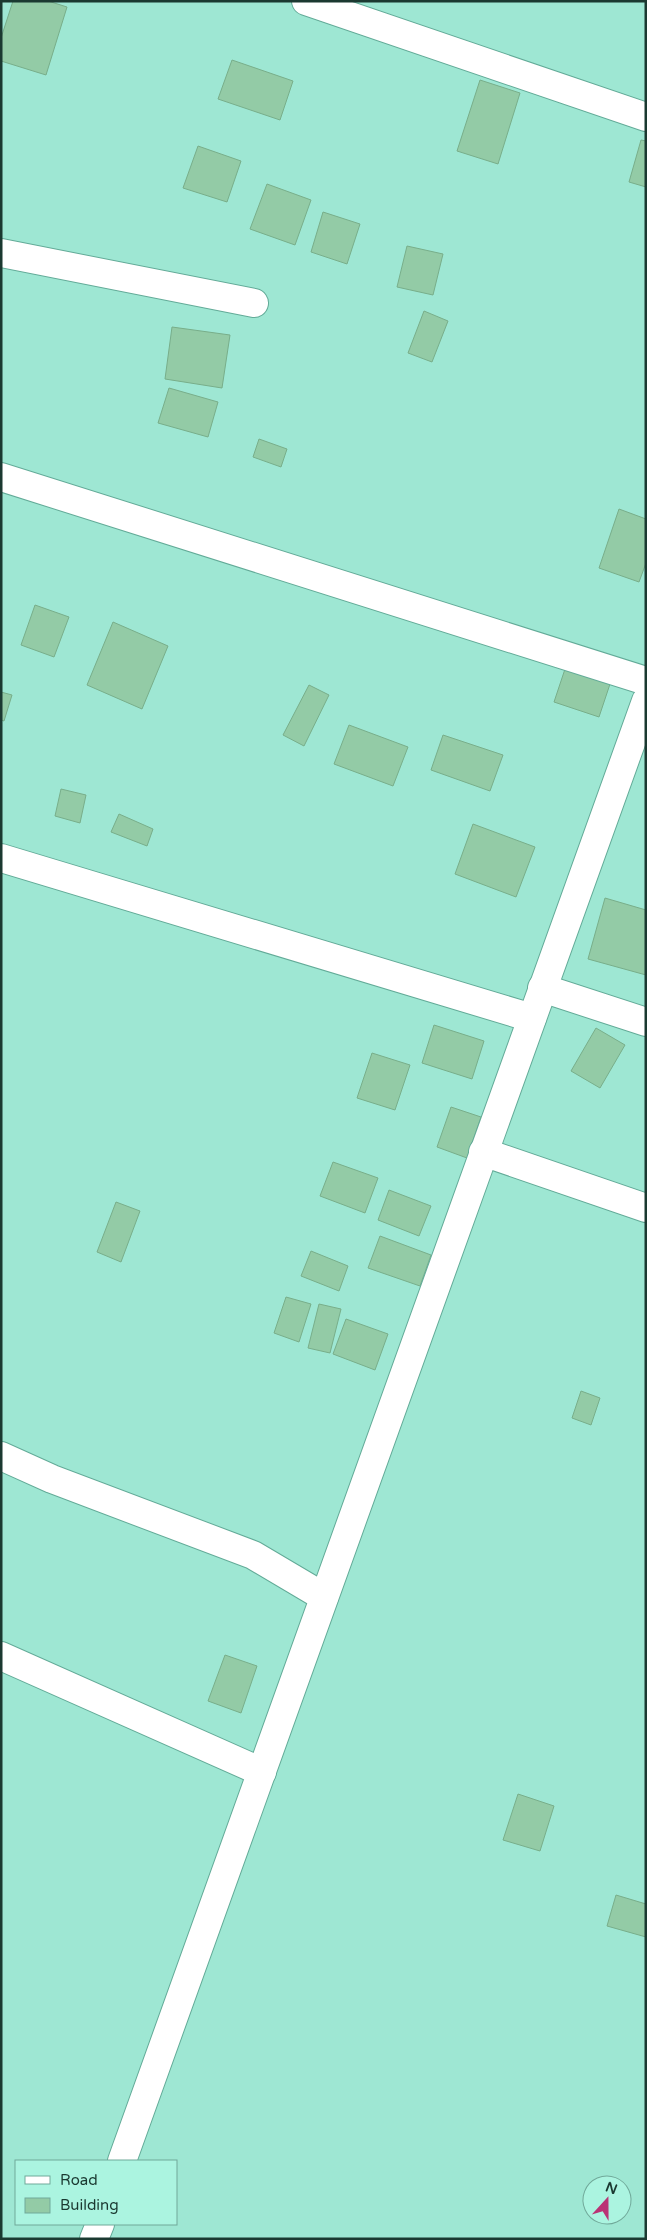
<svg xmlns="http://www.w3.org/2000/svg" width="647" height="2240" viewBox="0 0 647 2240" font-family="'Varela Round',sans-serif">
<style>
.building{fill:#93cba6;stroke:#78ae8a}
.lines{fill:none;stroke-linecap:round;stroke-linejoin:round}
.street-casing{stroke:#63ab98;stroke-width:30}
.street{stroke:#fff;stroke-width:28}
</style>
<rect width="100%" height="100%" fill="#9ee7d3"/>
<!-- building -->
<g class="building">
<polygon points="13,1 48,1 67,7 46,75 1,61 1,38"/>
<polygon points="232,60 293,81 280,120 218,99"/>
<polygon points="480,80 520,93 498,164 457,151"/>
<polygon points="641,140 646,141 646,187 629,182"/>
<polygon points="198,146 241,161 227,202 183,188"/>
<polygon points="267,184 311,200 295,245 250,229"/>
<polygon points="323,212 360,224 347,264 311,252"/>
<polygon points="407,246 443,254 433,295 397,287"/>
<polygon points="424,311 448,321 432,362 408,353"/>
<polygon points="172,327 230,335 222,388 165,379"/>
<polygon points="169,388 218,402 208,437 158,423"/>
<polygon points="259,439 287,449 281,467 253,457"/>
<polygon points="619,509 646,519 646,563 639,582 599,568"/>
<polygon points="35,605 69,617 54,657 21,645"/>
<polygon points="113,622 168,646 142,709 87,685"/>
<polygon points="567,663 612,678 599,717 554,702"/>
<polygon points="309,685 329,695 304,746 283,735"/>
<polygon points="1,692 12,695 4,721 1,720"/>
<polygon points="349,725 408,747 393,786 334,764"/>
<polygon points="443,735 503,755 490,791 431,770"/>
<polygon points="61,789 86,795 80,823 55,816"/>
<polygon points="119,814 153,829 147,846 111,832"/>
<polygon points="473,824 535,847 516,897 455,874"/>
<polygon points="605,898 646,910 646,975 588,959"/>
<polygon points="434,1025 484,1041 472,1079 422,1063"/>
<polygon points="596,1028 625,1045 600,1088 571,1071"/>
<polygon points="372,1053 410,1065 395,1110 357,1098"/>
<polygon points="451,1107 481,1117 467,1158 437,1147"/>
<polygon points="333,1162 378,1178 365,1213 320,1196"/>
<polygon points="389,1190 431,1206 419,1236 378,1220"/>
<polygon points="116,1202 140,1211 121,1262 97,1252"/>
<polygon points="380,1236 431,1255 420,1286 368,1268"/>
<polygon points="311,1251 348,1266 339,1291 301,1276"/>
<polygon points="286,1297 311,1304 299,1342 274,1333"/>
<polygon points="319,1304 341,1309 330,1353 308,1348"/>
<polygon points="346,1319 388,1334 375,1370 333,1354"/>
<polygon points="581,1391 600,1398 591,1425 572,1418"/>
<polygon points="225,1655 257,1666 241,1713 208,1701"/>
<polygon points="518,1794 554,1806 540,1851 503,1840"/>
<polygon points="616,1895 646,1904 646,1937 607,1926"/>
</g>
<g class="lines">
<!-- street casing -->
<g class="street-casing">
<g id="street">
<polyline points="306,1 646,117"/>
<polyline points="1,253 254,303"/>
<polyline points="1,477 646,681"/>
<polyline points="1,858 532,1018"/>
<polyline points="542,988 646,1022"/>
<polyline points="483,1152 646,1208"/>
<polyline points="1,1456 52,1479 253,1555 324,1597"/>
<polyline points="1,1656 262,1772"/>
<polyline points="122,2161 646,701"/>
<polyline points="94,2239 100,2224"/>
</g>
</g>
<!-- street -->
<use href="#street" class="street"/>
</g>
<!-- border -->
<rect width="647" height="2240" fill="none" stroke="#1b3931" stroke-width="5"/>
<!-- legend -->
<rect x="15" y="2160" width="162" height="65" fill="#abf4e0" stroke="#71a99a"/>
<rect x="25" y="2176" width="25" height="8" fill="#ffffff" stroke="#71a99a"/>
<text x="60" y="2185" font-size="15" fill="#1b3931">Road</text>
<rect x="25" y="2198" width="25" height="15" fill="#93cba6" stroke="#71a99a"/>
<text x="60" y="2210" font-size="15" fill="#1b3931">Building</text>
<!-- north arrow -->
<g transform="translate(607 2200) rotate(21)"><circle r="24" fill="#abf4e0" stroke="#71a99a"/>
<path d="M0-4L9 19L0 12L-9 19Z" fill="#ba3375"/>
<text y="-8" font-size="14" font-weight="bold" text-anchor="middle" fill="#1b3931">N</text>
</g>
</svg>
